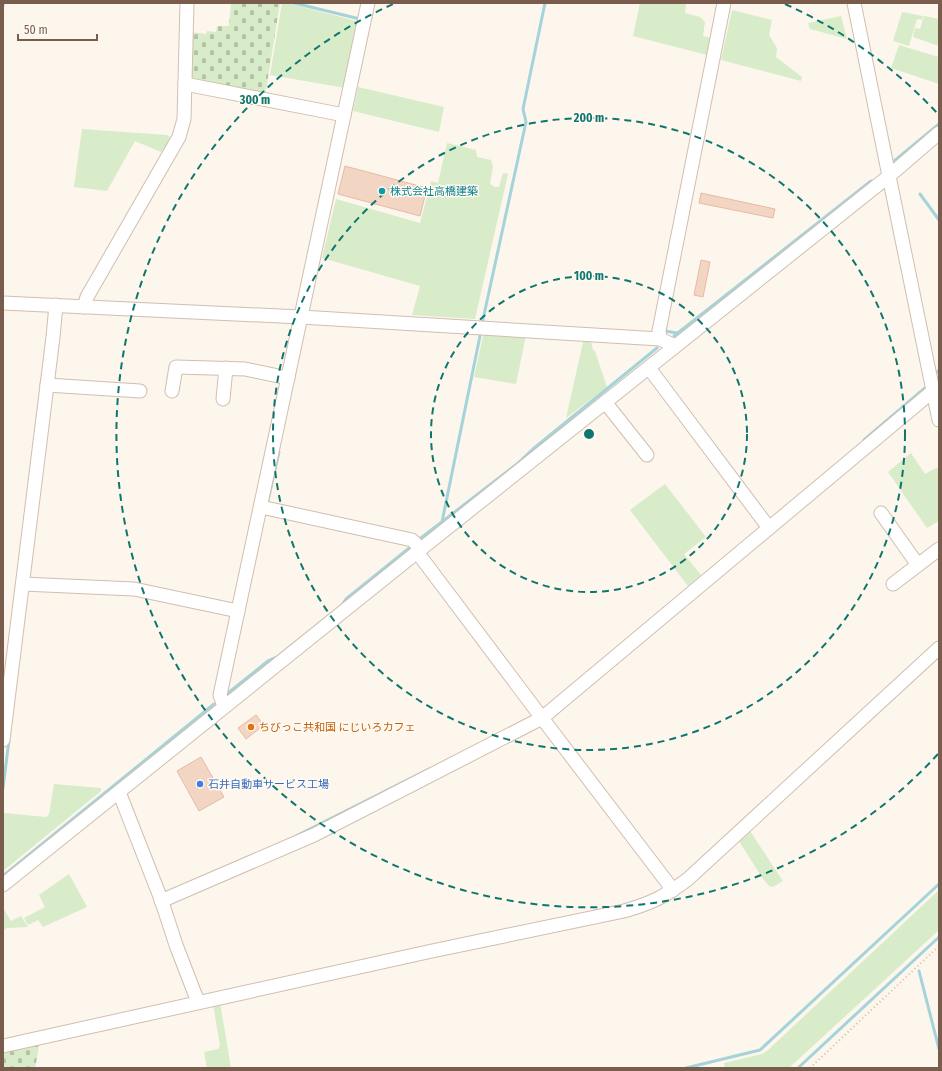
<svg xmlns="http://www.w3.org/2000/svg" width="942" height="1071" viewBox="0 0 942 1071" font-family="'Fira Sans Condensed','Noto Sans JP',sans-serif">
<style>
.grass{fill:#d8ecc9}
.cemetery{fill:url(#cemetery-stones)}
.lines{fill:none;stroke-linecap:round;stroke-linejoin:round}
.stream{stroke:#a5d3da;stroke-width:3}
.building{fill:#f3d5c3;stroke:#e6bba3}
.minor-casing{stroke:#d1beb0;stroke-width:15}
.path{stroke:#d9b8a5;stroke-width:2;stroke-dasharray:1 3;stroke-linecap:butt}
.minor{stroke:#fff;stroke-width:13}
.ring{fill:none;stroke:#0f766e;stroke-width:2;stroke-dasharray:7 5}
.culture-dot{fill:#0f9aa8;stroke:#fffaf3;stroke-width:1.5}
.food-dot{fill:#e8710a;stroke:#fffaf3;stroke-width:1.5}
.shop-dot{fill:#3f7fe0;stroke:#fffaf3;stroke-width:1.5}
.labels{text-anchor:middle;stroke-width:3;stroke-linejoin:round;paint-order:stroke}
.culture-label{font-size:11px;fill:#0d838f;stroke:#fffaf3;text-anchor:start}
.food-label{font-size:11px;fill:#c56008;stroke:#fffaf3;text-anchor:start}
.shop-label{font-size:11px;fill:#366cbe;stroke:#fffaf3;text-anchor:start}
.centre{fill:#0f766e;stroke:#fffaf3;stroke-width:2}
.ring-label{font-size:12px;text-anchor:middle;font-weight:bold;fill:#0f766e;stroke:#fffaf3;stroke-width:3;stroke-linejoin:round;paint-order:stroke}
</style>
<defs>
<pattern id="cemetery-stones" width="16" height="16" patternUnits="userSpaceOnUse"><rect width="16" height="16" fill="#d8ecc9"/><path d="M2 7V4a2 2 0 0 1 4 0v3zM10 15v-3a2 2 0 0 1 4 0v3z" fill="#b4c2a5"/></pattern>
</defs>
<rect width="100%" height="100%" fill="#fdf6ec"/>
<!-- grass -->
<g class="grass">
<polygon points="282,3 287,3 360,22 345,88 270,75"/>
<polygon points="640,3 686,3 685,13 700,17 705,22 703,36 714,39 711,56 633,36"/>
<polygon points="732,10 772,20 769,35 777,48 776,57 802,77 801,81 721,60"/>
<polygon points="902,12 923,16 922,20 917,19 909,46 893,41"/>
<polygon points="841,16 847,39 810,29 808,23"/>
<polygon points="924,16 939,19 939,46 913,37 915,28 920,29"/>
<polygon points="899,45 939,57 939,84 891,68"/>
<polygon points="358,87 444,107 439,132 353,111"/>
<polygon points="82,129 167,135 170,137 165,147 161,152 135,141 107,191 74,187"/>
<polygon points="447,143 476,150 477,157 491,160 493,166 490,184 495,187 499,187 503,173 508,174 475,319 412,315 420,286 322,258 336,199 420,223 431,181 438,183"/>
<polygon points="484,332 526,335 516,384 474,377"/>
<polygon points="584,338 590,338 593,350 595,351 607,387 566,418"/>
<polygon points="911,453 925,474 936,468 939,467 939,521 927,528 888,472"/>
<polygon points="665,484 706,537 684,554 701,575 688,586 630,510"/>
<polygon points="54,784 101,788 101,791 3,871 4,813 46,817 49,814"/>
<polygon points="750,831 783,881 773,887 769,886 761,876 739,841"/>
<polygon points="69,874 87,907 43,927 38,920 28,925 24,918 45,907 39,895"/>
<polygon points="939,890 939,930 789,1068 725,1068 724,1063 762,1054 768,1050"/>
<polygon points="3,908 11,921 21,916 28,927 7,928 3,930"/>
<polygon points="220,1002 231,1068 207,1068 204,1052 218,1049 220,1046 213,1004"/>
</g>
<!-- cemetery -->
<g class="cemetery">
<polygon points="231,3 280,3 265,96 189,82 191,32 206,34 207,31 216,32 217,26 229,26"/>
<polygon points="40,1041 35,1068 3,1068 3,1050"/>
</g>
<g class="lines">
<!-- stream -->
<g class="stream">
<polyline points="294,3 360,19"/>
<polyline points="3,6 3,3"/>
<polyline points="893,162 939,124"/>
<polyline points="920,194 939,220"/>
<polyline points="482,324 526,122 523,109 545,3"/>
<polyline points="666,328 665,331 677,333"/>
<polyline points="674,336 871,181"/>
<polyline points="937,372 939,370"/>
<polyline points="864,440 925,388"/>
<polyline points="267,505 279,452"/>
<polyline points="442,522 481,331"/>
<polyline points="417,541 517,464 533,449 657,348"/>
<polyline points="342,605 346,599 413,545"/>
<polyline points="228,693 268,661 275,658"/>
<polyline points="3,788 9,740"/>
<polyline points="296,836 429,769"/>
<polyline points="3,876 214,704"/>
<polyline points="919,971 939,1049"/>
<polyline points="686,1068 760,1050 939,884"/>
<polyline points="798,1068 939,937"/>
</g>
</g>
<!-- building -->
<g class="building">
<polygon points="345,166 427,188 420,216 338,194"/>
<polygon points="701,193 775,209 773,218 699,203"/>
<polygon points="701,260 710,262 703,297 694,295"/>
<polygon points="256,715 264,725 246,739 238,728"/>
<polygon points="201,757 224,797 199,811 177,771"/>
</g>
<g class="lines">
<!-- minor casing -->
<g class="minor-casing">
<g id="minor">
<polyline points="854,3 889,176 939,420"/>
<polyline points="185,84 344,115"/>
<polyline points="3,303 301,317 660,339 675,346"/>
<polyline points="84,307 87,297 179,137 184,119 187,3"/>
<polyline points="660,339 659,331 724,3"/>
<polyline points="649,368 769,528"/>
<polyline points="47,385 140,391"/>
<polyline points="172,391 176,367 245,369 288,378"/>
<polyline points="223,399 226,368"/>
<polyline points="605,402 647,455"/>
<polyline points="261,507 412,540 421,549"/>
<polyline points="881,513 918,565"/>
<polyline points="23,584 134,589 238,611"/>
<polyline points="893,584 939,549"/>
<polyline points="224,706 220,695 368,3"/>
<polyline points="3,740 53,337 56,305"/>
<polyline points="119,792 161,899 176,945 198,1002"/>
<polyline points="3,885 421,549 889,176 939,133"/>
<polyline points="673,890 542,718 933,391"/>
<polyline points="161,901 314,835 542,718 417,552"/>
<path d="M 3,1046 L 432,951 L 624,911 C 652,903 664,897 688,879 L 939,648"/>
</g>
</g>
<!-- path -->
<polyline class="path" points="810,1068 939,946"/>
<!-- minor -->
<use href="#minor" class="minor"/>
</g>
<!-- distance rings -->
<g class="ring">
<circle cx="589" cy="434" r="158"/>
<circle cx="589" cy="434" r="316"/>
<path d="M938 754A473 473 0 1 1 393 4M785 4A473 473 0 0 1 938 114"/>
</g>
<!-- markers -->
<circle class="culture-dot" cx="382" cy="191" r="4"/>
<circle class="food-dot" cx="251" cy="727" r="4"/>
<circle class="shop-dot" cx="200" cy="784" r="4"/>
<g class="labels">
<!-- culture labels -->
<g class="culture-label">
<text x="390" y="195">株式会社高橋建築</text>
</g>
<!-- food labels -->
<g class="food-label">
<text x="259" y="731">ちびっこ共和国 にじいろカフェ</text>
</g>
<!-- shop labels -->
<g class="shop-label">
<text x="208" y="788">石井自動車サービス工場</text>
</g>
</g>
<circle cx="589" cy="434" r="6" class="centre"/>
<g class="ring-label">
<text x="255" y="104">300 m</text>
<text x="589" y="122">200 m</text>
<text x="589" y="280">100 m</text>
</g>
<!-- border -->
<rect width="942" height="1071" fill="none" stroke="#7a5c4d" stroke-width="8"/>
<!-- scale -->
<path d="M18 34v6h79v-6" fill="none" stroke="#7a5c4d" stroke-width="2"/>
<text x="24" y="34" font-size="12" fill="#7a5c4d" stroke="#fffaf3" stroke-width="3" paint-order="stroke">50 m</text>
</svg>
